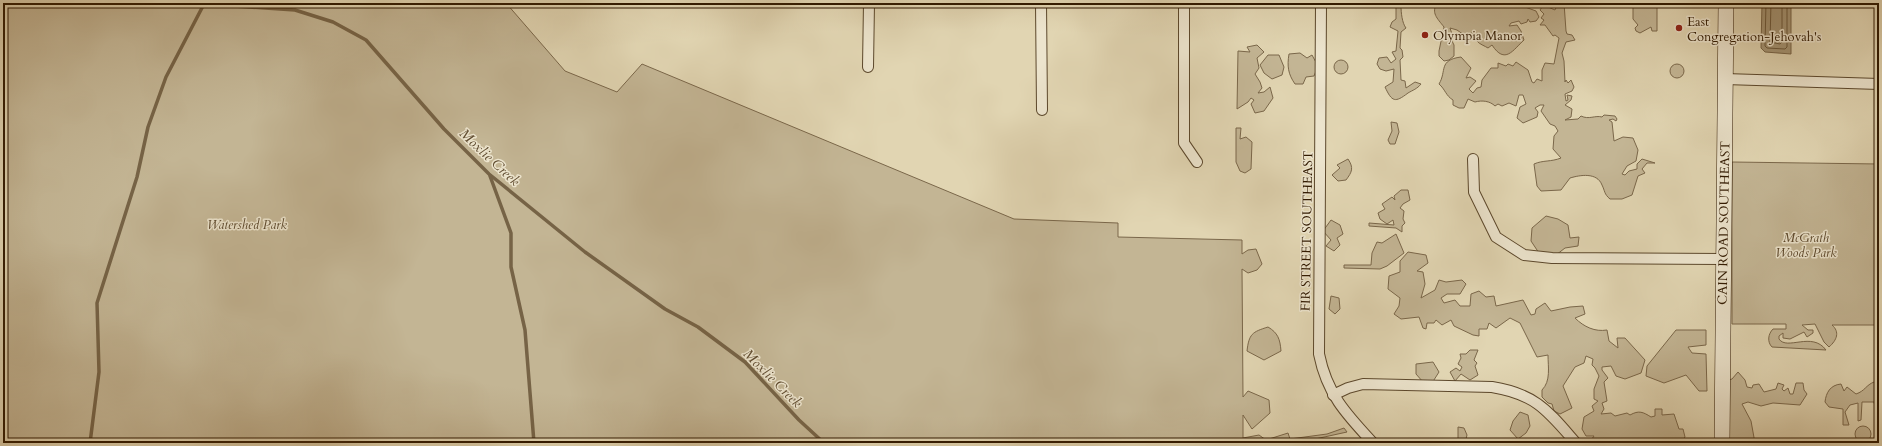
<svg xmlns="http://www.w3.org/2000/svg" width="1882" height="446" viewBox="0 0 1882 446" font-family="Cardo,serif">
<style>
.green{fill:#c3b594;stroke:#7a674a}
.water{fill:#a59575;stroke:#766346}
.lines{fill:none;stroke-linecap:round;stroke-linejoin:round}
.shore{stroke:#6a573a;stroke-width:1}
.stream{stroke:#766346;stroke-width:3.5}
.street-casing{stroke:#5c482c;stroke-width:12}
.secondary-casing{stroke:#301900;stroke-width:16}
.street{stroke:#ece4cd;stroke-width:10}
.secondary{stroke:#ece4cd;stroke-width:15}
.poi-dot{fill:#8f2418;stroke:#ece4cd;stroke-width:1.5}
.labels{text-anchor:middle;stroke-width:3;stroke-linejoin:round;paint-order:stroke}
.poi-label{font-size:13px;fill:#301900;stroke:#ece4cd;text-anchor:start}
.street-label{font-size:13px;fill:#301900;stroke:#ece4cd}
.park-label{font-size:13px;font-style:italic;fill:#5c482c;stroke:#ece4cd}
.water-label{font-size:14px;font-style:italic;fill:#5f4b2f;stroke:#ece4cd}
</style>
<rect width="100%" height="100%" fill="#e1d5b2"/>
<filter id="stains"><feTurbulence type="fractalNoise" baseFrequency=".005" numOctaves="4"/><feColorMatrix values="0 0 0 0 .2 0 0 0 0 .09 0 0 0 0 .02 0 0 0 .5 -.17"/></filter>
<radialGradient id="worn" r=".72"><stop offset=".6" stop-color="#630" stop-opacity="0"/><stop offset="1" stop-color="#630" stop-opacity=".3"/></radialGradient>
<!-- green -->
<g class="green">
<polygon points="3,3 506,3 565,71 617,92 642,64 1014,219 1118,223 1118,237 1242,240 1242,254 1248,250 1256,249 1262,264 1257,270 1248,273 1242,269 1243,397 1248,391 1269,400 1270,413 1252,429 1243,415 1243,438 1259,435 1266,440 1288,433 1290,439 1327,434 1344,428 1347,432 1297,443 3,443"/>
<path d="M 1390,3 L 1404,3 L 1401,6 C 1401,12 1402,23 1406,28 L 1401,32 L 1400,48 L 1402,50 L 1403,57 L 1400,60 L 1401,80 L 1405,81 L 1406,88 L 1415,82 L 1421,84 C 1417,89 1413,90 1408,93 C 1395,103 1392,102 1385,87 L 1393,82 L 1394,69 L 1386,71 L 1380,69 L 1377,64 L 1379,58 L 1387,57 L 1391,63 L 1396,59 L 1392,52 L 1396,51 L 1398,31 L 1390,27 L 1392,22 L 1396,19 L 1396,8 Z"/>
<path d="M 1437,3 L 1537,3 L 1525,7 L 1536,11 L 1539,17 L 1536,21 L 1530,22 L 1528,19 L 1527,22 L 1521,24 L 1519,21 L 1511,23 L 1509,26 L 1517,25 L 1521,31 L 1524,40 C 1513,50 1505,65 1492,45 L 1488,48 C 1485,46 1479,44 1477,41 C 1474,38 1475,36 1472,33 L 1464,35 L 1457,30 L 1450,28 L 1452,34 L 1451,39 L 1454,45 L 1454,56 L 1449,60 L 1444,61 L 1439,56 L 1439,51 L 1444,27 C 1437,18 1431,13 1437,3 Z"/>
<path d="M 1538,3 L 1549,3 L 1548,7 L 1555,10 L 1558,3 L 1564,3 L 1566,31 L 1567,34 L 1572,35 L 1575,40 L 1566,42 L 1562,53 L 1564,61 L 1565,82 L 1566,80 L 1568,83 L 1571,80 L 1574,87 L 1572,91 L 1565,94 L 1566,101 L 1568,100 L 1567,95 L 1572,96 L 1571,100 L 1565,105 L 1572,109 L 1571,117 L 1565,120 L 1578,119 L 1581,116 C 1589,120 1595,115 1602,117 L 1604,115 L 1615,116 L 1617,119 L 1616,121 L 1613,119 L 1609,120 L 1612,122 L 1614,141 L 1623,137 L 1633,138 L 1638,150 L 1636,161 L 1627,166 L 1622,174 L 1625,175 L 1629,171 L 1637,169 L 1637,164 L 1642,159 L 1655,163 L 1647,163 L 1642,169 L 1645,173 L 1638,176 L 1632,195 L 1622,199 L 1610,199 C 1604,194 1605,191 1602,185 C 1597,172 1580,175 1570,178 L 1561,190 L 1541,191 L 1537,186 L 1534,164 C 1543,160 1551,162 1561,158 L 1553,149 L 1554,136 L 1558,131 L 1555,126 L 1550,124 L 1541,111 L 1544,105 L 1540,105 L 1535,108 L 1538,112 L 1537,117 L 1523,123 L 1517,118 L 1520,107 L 1526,104 L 1523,95 L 1519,95 L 1516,106 L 1509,103 L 1502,106 L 1498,104 L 1495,106 C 1490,101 1482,100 1475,102 L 1468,99 L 1464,108 L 1459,108 L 1453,105 L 1453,100 C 1446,96 1445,89 1439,84 C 1447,71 1438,60 1461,57 L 1471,68 L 1466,78 L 1470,77 L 1476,81 L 1469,89 L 1473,93 L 1477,88 L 1481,87 L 1482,80 L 1491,68 L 1498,68 L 1498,63 L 1506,66 L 1508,64 L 1513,66 L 1516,62 L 1528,70 L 1532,82 L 1534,83 L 1537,79 L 1542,81 L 1542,70 L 1545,63 L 1554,64 L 1559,38 L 1555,35 L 1553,36 L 1545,25 L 1540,25 L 1544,20 L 1541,18 L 1544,14 L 1540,10 L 1542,7 Z"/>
<polygon points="1633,3 1657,3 1657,31 1652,31 1651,27 1640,33 1636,31 1635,28 1638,25 1633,19"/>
<polygon points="1257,45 1264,52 1257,58 1259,68 1255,74 1260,82 1262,88 1258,93 1264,92 1270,87 1273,98 1264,111 1255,113 1251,104 1254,100 1251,98 1248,102 1237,109 1238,51 1250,52 1247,47"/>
<path d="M 1300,53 L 1307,58 L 1312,55 L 1318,66 L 1314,76 L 1306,77 L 1303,84 L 1295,84 C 1288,74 1287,66 1289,54 Z"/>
<polygon points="1268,55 1279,55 1284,67 1282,75 1272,79 1264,73 1260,65"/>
<circle cx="1341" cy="67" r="7"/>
<circle cx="1677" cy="71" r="7"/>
<polygon points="1391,122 1397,123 1399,132 1395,144 1390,144 1388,140 1392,131"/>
<polygon points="1236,128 1241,128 1240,139 1246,137 1252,142 1251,169 1245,173 1240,171 1236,162"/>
<path d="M 1348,159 C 1354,168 1352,172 1346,180 L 1338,181 L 1332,175 L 1340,168 L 1337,165 Z"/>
<path d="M 1732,162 L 1879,164 L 1879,325 L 1832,325 C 1840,332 1837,340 1829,347 L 1824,342 L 1815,324 L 1802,325 L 1808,330 L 1813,330 L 1813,333 L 1807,337 L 1804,332 L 1790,339 L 1783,338 L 1783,333 L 1779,336 L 1779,339 C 1787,351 1812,331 1826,350 L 1772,347 C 1767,342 1768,334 1773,329 L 1786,329 L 1786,324 L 1732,324 Z"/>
<polygon points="1401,190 1408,190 1410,200 1403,204 1400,208 1404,211 1403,219 1405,223 1402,226 1402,232 1396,228 1369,226 1369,223 1394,225 1393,220 1387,224 1380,219 1378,213 1385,209 1382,204 1392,197 1395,200 1394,196"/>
<polygon points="1546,216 1558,219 1568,225 1570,238 1579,237 1578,246 1565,248 1556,255 1539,253 1531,241 1532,228"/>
<polygon points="1331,220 1340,225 1343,234 1337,238 1340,245 1334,251 1326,246 1331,240 1323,231"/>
<polygon points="1396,234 1404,253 1387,266 1380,269 1344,268 1344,265 1371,265 1372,253 1377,242 1382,243"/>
<path d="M 1408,252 L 1426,255 L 1428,263 L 1417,271 L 1423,272 L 1425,284 L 1421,298 L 1435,290 L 1439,280 L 1446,282 L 1462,280 L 1466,284 L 1460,294 L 1447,294 L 1441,298 L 1444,303 L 1455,300 L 1460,306 L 1470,306 L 1471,294 L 1479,291 L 1486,297 L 1494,296 L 1496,306 L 1523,300 L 1531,315 L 1535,314 L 1536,309 L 1545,303 L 1551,311 L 1570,307 L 1583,306 L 1585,314 L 1575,318 C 1584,327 1595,332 1607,330 L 1609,341 L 1618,348 L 1617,338 L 1625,338 L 1645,360 L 1641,373 L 1625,379 L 1616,376 L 1611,366 L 1602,367 L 1602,370 L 1608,378 L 1604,382 L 1607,401 L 1602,403 L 1604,409 L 1601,414 L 1611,413 L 1615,416 L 1627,413 L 1630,415 C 1639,410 1643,412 1651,417 L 1655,416 L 1655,409 L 1662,409 L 1662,415 L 1674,414 L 1679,429 L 1683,429 L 1685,437 L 1681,443 L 1589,443 L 1594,436 L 1586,436 L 1582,429 L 1584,417 L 1594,411 L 1592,406 L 1598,401 L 1594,399 L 1594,389 L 1599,376 L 1595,368 L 1592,365 L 1593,359 L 1586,356 L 1584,363 L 1575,367 L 1563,386 L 1572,408 L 1560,414 L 1554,411 L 1552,404 L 1548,403 L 1542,397 L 1542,390 C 1551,381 1548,367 1548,355 L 1537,357 L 1520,323 L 1510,318 L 1496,328 L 1489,323 L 1487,329 L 1479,329 L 1479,336 L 1473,335 L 1454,326 L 1451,320 L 1442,325 L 1436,320 L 1434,323 L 1427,323 L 1426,329 L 1423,328 L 1419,317 L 1401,319 L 1394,314 L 1399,306 L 1400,298 L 1388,289 L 1389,276 L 1400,272 L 1400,261 Z"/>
<polygon points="1331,296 1339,298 1340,309 1335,314 1329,309"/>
<path d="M 1268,327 C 1278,333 1280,339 1281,351 L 1264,360 L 1247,351 C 1249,334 1252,332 1268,327 Z"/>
<polygon points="1676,330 1706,330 1706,345 1688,347 1692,353 1706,354 1707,391 1699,391 1686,375 1664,383 1646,376 1647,366"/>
<polygon points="1470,350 1478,350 1474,360 1477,363 1475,366 1478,375 1470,380 1461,374 1455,381 1450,372 1456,368 1460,371 1462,367 1458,364 1461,358 1460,354 1466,354"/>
<polygon points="1433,362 1439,372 1432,383 1423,382 1416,374 1416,364"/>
<polygon points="1738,372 1745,380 1747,387 1752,388 1753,385 1759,384 1764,392 1776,389 1778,383 1784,385 1782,389 1784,391 1788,388 1790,394 1793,394 1796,383 1803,383 1804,390 1807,394 1800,405 1773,403 1761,406 1748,402 1742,404 1751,421 1755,443 1719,443 1726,381 1732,379"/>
<path d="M 1874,382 L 1879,386 L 1879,406 L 1875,407 L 1874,402 L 1862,402 L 1861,420 L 1858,421 L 1858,403 L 1850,405 L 1845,412 L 1849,425 L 1843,425 L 1843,409 L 1829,407 L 1825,402 C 1826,393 1830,385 1841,384 L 1844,391 L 1847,387 L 1856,394 C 1865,391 1866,385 1874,382 Z"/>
<polygon points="1520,412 1528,415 1530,426 1526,433 1518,439 1510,430 1513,421"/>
<circle cx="1863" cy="434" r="8"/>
<polygon points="1458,427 1464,428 1467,435 1465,443 1453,443 1458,439"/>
</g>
<!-- water -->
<polygon class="water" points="1762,3 1795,3 1791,8 1791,54 1765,52 1761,48"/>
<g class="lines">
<!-- shore -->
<g class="shore">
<polyline points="1766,3 1765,46 1767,48 1785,49 1787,47 1787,8 1790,3"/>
<polyline points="1771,3 1770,42 1780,44 1782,42 1782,8 1784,3"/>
</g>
<!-- stream -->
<g class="stream">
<polyline points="102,3 204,4 295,10 333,22 366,40 444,129 489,174 585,252 665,309 698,327 745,362 799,420 824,443"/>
<polyline points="490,176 511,233 511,267 525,330 534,443"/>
<polyline points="90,443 99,372 97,303 137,177 148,127 166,77 204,4"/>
</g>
<!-- street casing -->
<g class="street-casing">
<g id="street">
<polyline points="1041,3 1042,110"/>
<polyline points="1184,3 1184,143 1197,162"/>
<path d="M 1321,3 L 1319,354 C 1327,394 1346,414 1373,443"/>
<polyline points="868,67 869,3"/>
<polyline points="1725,79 1879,84"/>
<polyline points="1473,159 1474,192 1496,237 1524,255 1552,258 1722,259"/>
<path d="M 1333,395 L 1348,388 L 1363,384 L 1492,387 C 1536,394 1548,411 1576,443"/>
</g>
</g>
<!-- secondary casing -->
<g class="secondary-casing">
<polyline id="secondary" points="1722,443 1726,3"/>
</g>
<!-- street -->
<use href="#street" class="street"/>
<!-- secondary -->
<use href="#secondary" class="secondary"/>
</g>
<!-- markers -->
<g class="poi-dot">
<circle cx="1679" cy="28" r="4"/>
<circle cx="1425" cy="35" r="4"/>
</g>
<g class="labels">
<!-- poi labels -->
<g class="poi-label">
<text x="1687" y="26">East<tspan x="1687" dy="15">Congregation-Jehovah's</tspan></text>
<text x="1433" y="40">Olympia Manor</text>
</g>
<!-- street labels -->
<g class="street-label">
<text transform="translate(1723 223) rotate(-89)" y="5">CAIN ROAD SOUTHEAST</text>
<text transform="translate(1306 231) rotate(-89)" y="5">FIR STREET SOUTHEAST</text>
</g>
<!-- park labels -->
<g class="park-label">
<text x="247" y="229">Watershed Park</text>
<text x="1806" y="242">McGrath<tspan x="1806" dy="15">Woods Park</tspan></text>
</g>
<!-- water labels -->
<g class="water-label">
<text transform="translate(490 157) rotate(43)" y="5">Moxlie Creek</text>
<text transform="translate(773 378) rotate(45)" y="5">Moxlie Creek</text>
</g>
</g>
<!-- margin -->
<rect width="1882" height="446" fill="none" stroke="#e1d5b2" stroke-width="16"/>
<rect x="4" y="4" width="1874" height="438" fill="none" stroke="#301900" stroke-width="2"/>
<rect x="8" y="8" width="1866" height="430" fill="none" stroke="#301900"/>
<rect width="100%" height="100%" filter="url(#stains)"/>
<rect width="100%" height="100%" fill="url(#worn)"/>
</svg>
